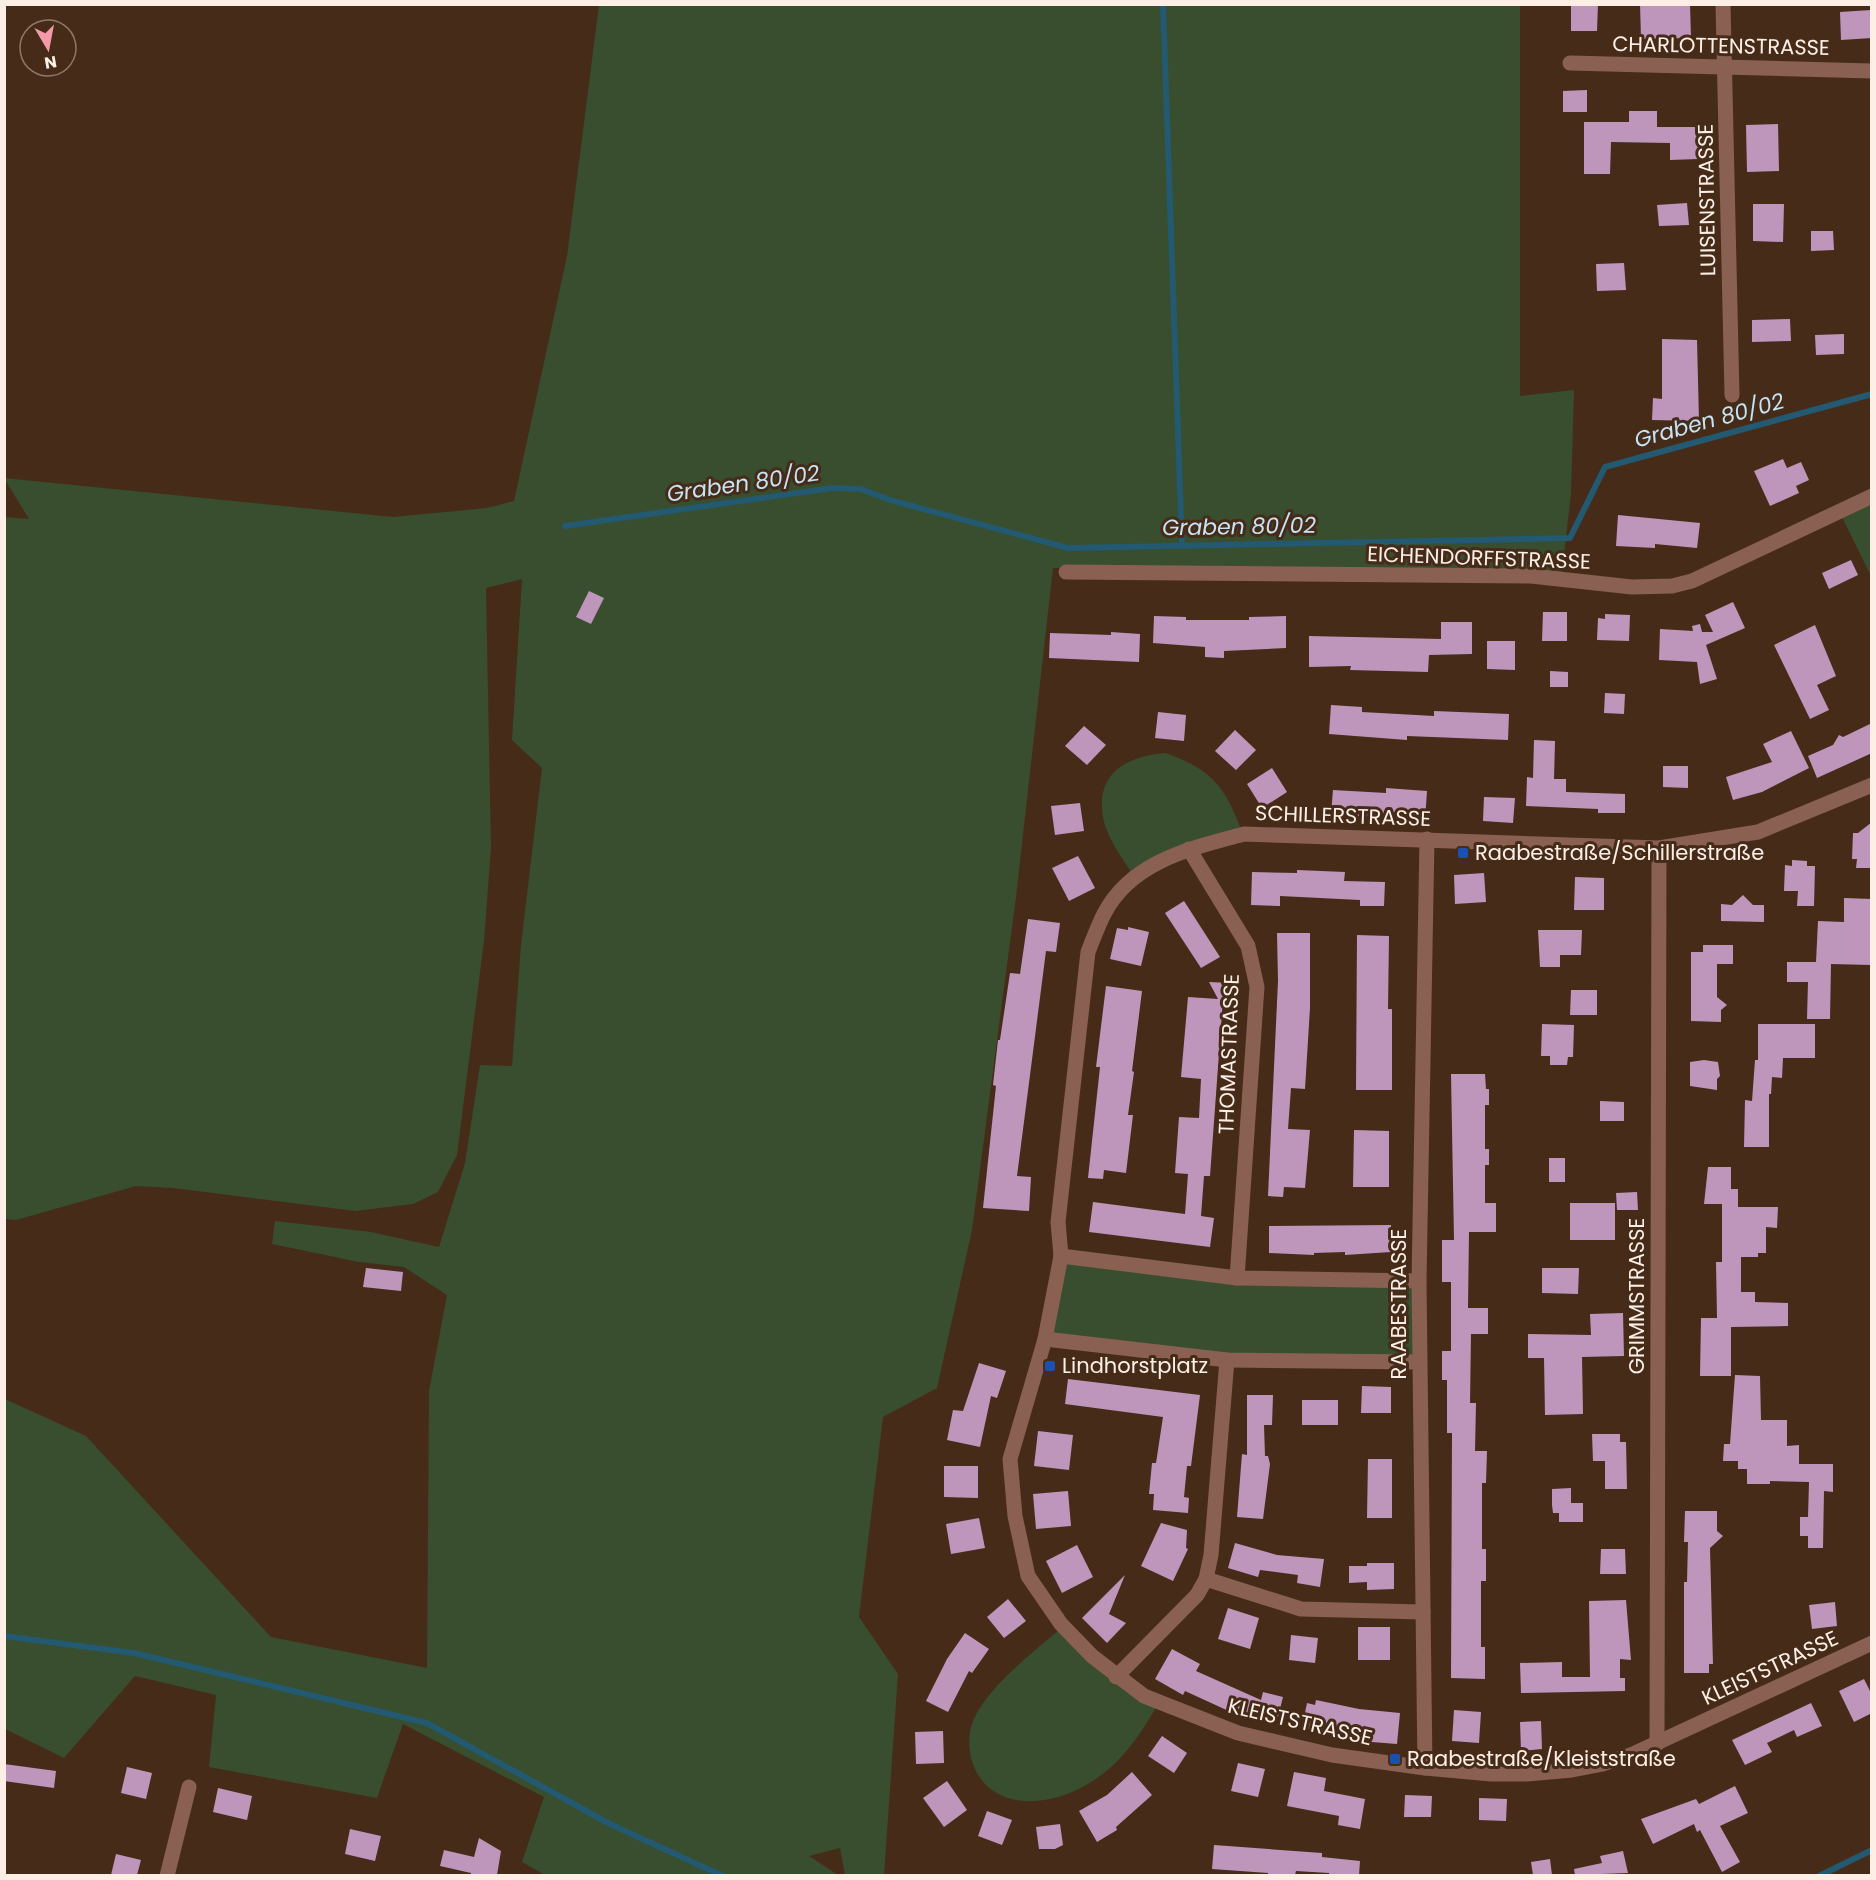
<svg xmlns="http://www.w3.org/2000/svg" width="1876" height="1880" viewBox="0 0 1876 1880" font-family="Poppins,sans-serif">
<style>
.green{fill:#384e2e}
.lines{fill:none;stroke-linecap:round;stroke-linejoin:round}
.stream{stroke:#235971;stroke-width:6}
.building{fill:#be96bb}
.minor{stroke:#896051;stroke-width:15}
.transit-dot{fill:#1a4fb4;stroke:#462b19;stroke-width:2}
.labels{text-anchor:middle;stroke-width:6;stroke-linejoin:round;paint-order:stroke}
.street-label{font-size:21px;fill:#fdefe6;stroke:#462b19}
.poi-label{font-size:21px;fill:#fdefe6;stroke:#462b19;text-anchor:start}
.water-label{font-size:22px;font-style:italic;fill:#c6e4f5;stroke:#462b19}
</style>
<rect width="100%" height="100%" fill="#462b19"/>
<!-- green -->
<g class="green">
<polygon points="599,5 1520,5 1520,396 1574,390 1571,494 1562,572 1529,574 1251,566 1053,568 1016,897 972,1230 937,1388 883,1417 859,1617 898,1674 884,1875 845,1875 840,1848 809,1856 838,1875 545,1875 522,1862 544,1797 403,1724 377,1798 209,1767 216,1695 135,1676 64,1758 5,1729 5,1399 86,1436 271,1637 427,1668 429,1391 447,1295 404,1267 359,1262 272,1244 275,1221 371,1232 439,1247 465,1163 480,1065 512,1066 521,945 542,768 512,740 522,579 486,588 491,848 484,941 457,1155 438,1192 413,1204 355,1211 174,1188 136,1186 16,1220 5,1219 5,517 29,519 4,478 393,517 487,508 514,501 567,256"/>
<polygon points="1871,496 1871,576 1839,511"/>
<path d="M 1166,753 C 1212,770 1225,786 1242,832 L 1133,875 C 1123,859 1109,841 1104,822 C 1093,775 1125,756 1166,753 Z"/>
<polygon points="1063,1258 1416,1284 1417,1360 1232,1359 1048,1337"/>
<path d="M 1061,1628 L 1158,1704 C 1139,1737 1120,1766 1086,1785 C 1051,1806 995,1812 975,1769 C 969,1756 967,1738 972,1724 C 984,1689 1034,1652 1061,1628 Z"/>
</g>
<g class="lines">
<!-- stream -->
<g class="stream">
<polyline points="1163,4 1182,546"/>
<polyline points="565,526 832,488 861,489 890,500 1068,548 1570,538 1605,467 1872,394"/>
<polyline points="4,1636 134,1653 427,1723 610,1824 723,1876"/>
<polyline points="1819,1876 1872,1850"/>
</g>
</g>
<!-- building -->
<g class="building">
<polygon points="1571,4 1598,4 1597,31 1571,31"/>
<polygon points="1640,4 1690,4 1691,38 1641,39"/>
<polygon points="1871,10 1872,38 1841,40 1840,12"/>
<polygon points="1587,90 1587,112 1563,112 1563,91"/>
<polygon points="1629,111 1657,111 1657,127 1698,127 1698,159 1670,160 1670,143 1611,142 1610,174 1584,174 1584,122 1629,122"/>
<polygon points="1778,124 1779,171 1747,172 1746,125"/>
<polygon points="1687,203 1689,225 1659,226 1657,205"/>
<polygon points="1753,204 1784,204 1783,242 1753,241"/>
<polygon points="1811,231 1833,231 1834,250 1811,251"/>
<polygon points="1624,263 1626,290 1597,291 1596,264"/>
<polygon points="1790,319 1791,341 1752,342 1752,320"/>
<polygon points="1844,334 1844,354 1816,355 1815,335"/>
<polygon points="1662,339 1697,340 1699,421 1652,420 1653,398 1662,399"/>
<polygon points="1783,459 1787,468 1801,462 1809,480 1796,486 1799,493 1770,506 1754,471"/>
<polygon points="1618,515 1700,523 1697,548 1655,544 1655,548 1616,546"/>
<polygon points="1851,560 1858,575 1829,589 1822,573"/>
<polygon points="589,591 604,598 591,624 576,617"/>
<polygon points="1733,602 1745,628 1706,645 1717,679 1700,684 1697,662 1659,660 1660,629 1693,631 1692,626 1700,624 1702,632 1713,632 1705,615"/>
<polygon points="1543,612 1567,612 1567,641 1542,641"/>
<polygon points="1605,614 1630,615 1629,641 1597,640 1598,618 1605,619"/>
<polygon points="1154,616 1186,617 1186,620 1249,620 1249,617 1286,616 1286,648 1224,651 1224,658 1205,657 1205,647 1153,643"/>
<polygon points="1441,622 1472,622 1472,654 1429,655 1428,672 1350,670 1351,666 1309,667 1309,636 1441,639"/>
<polygon points="1815,625 1836,676 1817,685 1829,710 1810,719 1774,645"/>
<polygon points="1111,632 1140,634 1139,662 1049,658 1050,633 1111,635"/>
<polygon points="1487,641 1515,641 1515,670 1487,669"/>
<polygon points="1550,671 1568,672 1568,687 1550,687"/>
<polygon points="1605,693 1625,694 1624,714 1604,713"/>
<polygon points="1331,705 1362,707 1362,712 1434,716 1434,711 1509,714 1508,740 1407,736 1407,740 1329,734"/>
<polygon points="1158,712 1186,715 1184,741 1155,738"/>
<polygon points="1872,723 1872,753 1817,778 1808,756 1833,745 1839,735 1843,737"/>
<polygon points="1084,726 1106,745 1087,765 1065,746"/>
<polygon points="1235,730 1256,750 1236,770 1215,751"/>
<polygon points="1791,731 1809,768 1762,792 1733,800 1726,777 1772,762 1763,744"/>
<polygon points="1534,740 1555,741 1554,779 1566,779 1566,792 1625,794 1625,813 1598,813 1598,809 1526,806 1527,777 1533,778"/>
<polygon points="1663,766 1688,766 1688,788 1663,787"/>
<polygon points="1272,768 1287,792 1262,808 1247,784"/>
<polygon points="1386,788 1427,791 1425,820 1331,814 1333,790 1386,793"/>
<polygon points="1484,797 1515,798 1513,823 1483,821"/>
<polygon points="1080,803 1084,831 1055,835 1051,806"/>
<polygon points="1872,822 1872,868 1856,868 1857,859 1852,859 1853,833 1858,833"/>
<polygon points="1078,856 1095,888 1069,901 1052,868"/>
<polygon points="1792,860 1807,861 1807,866 1815,866 1814,906 1797,906 1798,891 1784,891 1785,865 1792,866"/>
<polygon points="1297,870 1345,872 1344,881 1385,882 1384,906 1360,906 1360,900 1280,896 1280,906 1251,905 1252,872 1297,873"/>
<polygon points="1484,873 1486,902 1455,904 1454,875"/>
<polygon points="1575,877 1604,878 1604,910 1574,910"/>
<polygon points="1743,895 1753,905 1764,905 1764,922 1721,921 1721,904 1732,905"/>
<polygon points="1844,898 1872,899 1871,965 1831,964 1830,1019 1807,1019 1808,982 1787,982 1787,962 1816,962 1818,921 1844,922"/>
<polygon points="1184,901 1220,957 1201,968 1165,913"/>
<polygon points="1028,919 1060,923 1056,952 1046,951 1017,1176 1031,1177 1029,1211 983,1208 996,1086 993,1085 998,1040 1000,1040 1010,973 1020,974"/>
<polygon points="1128,927 1149,932 1141,966 1110,959 1117,928 1128,930"/>
<polygon points="1538,930 1582,930 1581,955 1560,955 1560,967 1540,967"/>
<polygon points="1277,933 1310,933 1310,1008 1305,1089 1291,1088 1288,1129 1310,1130 1305,1188 1284,1187 1283,1197 1268,1196 1278,981"/>
<polygon points="1357,935 1389,936 1388,1009 1392,1009 1392,1090 1356,1090"/>
<polygon points="1703,945 1733,945 1733,964 1717,964 1717,997 1727,1005 1721,1010 1721,1022 1691,1021 1691,952 1703,952"/>
<polygon points="1209,982 1230,983 1230,999 1223,999 1210,1176 1204,1176 1201,1216 1214,1218 1210,1247 1089,1232 1093,1202 1185,1214 1188,1174 1175,1173 1179,1117 1199,1118 1201,1079 1181,1077 1188,997 1218,999"/>
<polygon points="1106,986 1142,991 1132,1071 1134,1072 1128,1115 1133,1115 1126,1173 1104,1170 1103,1179 1088,1178 1100,1067 1096,1067"/>
<polygon points="1571,990 1597,990 1597,1015 1570,1015"/>
<polygon points="1542,1024 1574,1025 1573,1057 1568,1057 1567,1065 1550,1065 1550,1056 1541,1056"/>
<polygon points="1758,1024 1815,1024 1815,1058 1783,1058 1782,1078 1772,1077 1771,1094 1769,1094 1769,1147 1744,1147 1745,1100 1752,1101 1755,1060 1758,1060"/>
<polygon points="1704,1060 1718,1062 1720,1076 1717,1079 1717,1090 1690,1086 1690,1062"/>
<polygon points="1451,1074 1485,1074 1486,1089 1489,1089 1489,1105 1485,1105 1485,1149 1489,1149 1489,1165 1485,1165 1485,1203 1496,1203 1496,1232 1469,1232 1468,1308 1488,1308 1488,1334 1471,1334 1470,1403 1476,1403 1475,1451 1487,1451 1486,1483 1482,1483 1482,1549 1486,1549 1486,1581 1481,1581 1481,1647 1485,1647 1485,1679 1451,1678 1452,1433 1447,1433 1447,1380 1442,1380 1442,1351 1451,1351 1451,1282 1442,1282 1442,1240 1454,1240"/>
<polygon points="1600,1101 1624,1102 1624,1121 1600,1121"/>
<polygon points="1354,1130 1389,1131 1389,1187 1353,1187"/>
<rect x="1549" y="1158" width="16" height="24"/>
<polygon points="1708,1167 1731,1167 1731,1189 1738,1189 1738,1207 1778,1207 1777,1228 1766,1227 1766,1253 1758,1253 1758,1257 1741,1257 1741,1292 1755,1292 1755,1302 1788,1303 1788,1326 1731,1327 1731,1376 1700,1376 1701,1318 1717,1318 1716,1262 1722,1262 1722,1204 1704,1204"/>
<polygon points="1637,1192 1638,1210 1617,1210 1616,1193"/>
<rect x="1570" y="1203" width="45" height="37"/>
<polygon points="1391,1225 1391,1252 1345,1255 1345,1252 1314,1253 1314,1255 1269,1253 1269,1226"/>
<polygon points="366,1268 403,1272 401,1291 363,1287"/>
<polygon points="1542,1268 1579,1268 1578,1294 1542,1293"/>
<polygon points="1623,1313 1624,1356 1582,1357 1583,1414 1545,1415 1544,1358 1528,1358 1528,1334 1591,1335 1590,1314"/>
<polygon points="979,1363 1006,1371 997,1398 991,1396 980,1447 947,1440 953,1410 963,1411"/>
<polygon points="1735,1375 1760,1376 1761,1420 1787,1420 1787,1446 1799,1445 1799,1464 1833,1464 1833,1492 1824,1491 1823,1548 1808,1548 1808,1536 1800,1536 1800,1517 1808,1517 1809,1482 1770,1481 1770,1484 1747,1484 1747,1469 1738,1469 1738,1461 1723,1461 1724,1444 1730,1444"/>
<polygon points="1068,1379 1200,1395 1191,1466 1187,1466 1184,1497 1189,1498 1188,1513 1153,1510 1154,1494 1149,1494 1152,1463 1156,1463 1163,1417 1065,1404"/>
<polygon points="1362,1386 1391,1387 1391,1413 1361,1413"/>
<polygon points="1247,1395 1273,1395 1272,1425 1264,1425 1265,1456 1268,1456 1270,1464 1263,1519 1237,1517 1242,1454 1247,1455"/>
<rect x="1302" y="1400" width="36" height="25"/>
<polygon points="1038,1431 1073,1435 1069,1470 1034,1466"/>
<polygon points="1592,1434 1620,1434 1620,1442 1626,1442 1627,1489 1605,1489 1605,1461 1593,1461"/>
<polygon points="1368,1459 1392,1459 1392,1518 1367,1518"/>
<polygon points="944,1466 978,1466 978,1498 944,1497"/>
<polygon points="1571,1488 1571,1503 1583,1503 1583,1522 1559,1522 1559,1513 1553,1513 1552,1505 1552,1489"/>
<polygon points="1068,1491 1071,1526 1036,1529 1033,1494"/>
<polygon points="1685,1511 1717,1511 1717,1531 1723,1536 1710,1548 1713,1664 1709,1664 1709,1673 1684,1673 1684,1582 1687,1582 1688,1542 1684,1542"/>
<polygon points="979,1518 985,1548 951,1554 946,1524"/>
<polygon points="1161,1523 1187,1530 1186,1548 1188,1549 1173,1581 1141,1566"/>
<polygon points="1235,1543 1277,1555 1324,1559 1320,1587 1297,1583 1298,1575 1260,1570 1258,1577 1228,1568"/>
<polygon points="1077,1545 1093,1577 1062,1593 1046,1561"/>
<polygon points="1601,1549 1625,1549 1626,1574 1600,1574"/>
<polygon points="1367,1563 1394,1563 1394,1589 1367,1590 1367,1582 1349,1583 1349,1566 1367,1566"/>
<polygon points="1125,1575 1109,1614 1126,1623 1107,1643 1082,1618"/>
<polygon points="1008,1599 1026,1621 1004,1638 987,1617"/>
<polygon points="1626,1600 1631,1660 1620,1659 1620,1678 1625,1678 1625,1691 1521,1693 1520,1663 1562,1662 1562,1677 1590,1677 1589,1601"/>
<polygon points="1835,1602 1837,1626 1812,1629 1809,1605"/>
<polygon points="1228,1608 1259,1618 1250,1649 1218,1639"/>
<rect x="1358" y="1627" width="32" height="33"/>
<polygon points="965,1633 989,1649 972,1673 969,1671 948,1712 926,1701 947,1659"/>
<polygon points="1291,1635 1318,1638 1315,1663 1289,1660"/>
<polygon points="1172,1649 1200,1664 1196,1671 1261,1700 1263,1692 1283,1697 1277,1721 1234,1710 1233,1713 1185,1691 1183,1695 1155,1679"/>
<polygon points="1864,1679 1872,1695 1872,1713 1854,1722 1839,1691"/>
<polygon points="1316,1700 1359,1709 1400,1713 1397,1744 1359,1741 1302,1727 1307,1703 1315,1705"/>
<polygon points="1811,1703 1822,1726 1797,1737 1794,1730 1767,1743 1772,1752 1745,1765 1732,1740"/>
<polygon points="1454,1710 1481,1712 1479,1743 1452,1741"/>
<polygon points="1541,1721 1542,1749 1521,1751 1520,1722"/>
<polygon points="943,1731 944,1763 916,1764 915,1732"/>
<polygon points="1162,1736 1187,1753 1174,1773 1148,1756"/>
<polygon points="1238,1763 1265,1769 1258,1797 1231,1791"/>
<polygon points="4,1764 56,1771 54,1788 4,1781"/>
<polygon points="127,1767 152,1773 146,1799 121,1793"/>
<polygon points="1132,1772 1152,1795 1116,1827 1117,1830 1097,1842 1079,1811 1107,1795"/>
<polygon points="1294,1772 1326,1778 1324,1791 1365,1799 1360,1829 1338,1825 1339,1816 1287,1806"/>
<polygon points="947,1781 967,1810 944,1827 923,1798"/>
<polygon points="1735,1786 1748,1813 1720,1826 1740,1862 1722,1872 1700,1830 1697,1832 1694,1824 1653,1844 1641,1819 1696,1799 1699,1804"/>
<polygon points="218,1788 252,1796 247,1820 213,1812"/>
<polygon points="1405,1795 1432,1796 1431,1817 1404,1817"/>
<polygon points="1479,1798 1507,1799 1506,1821 1479,1820"/>
<polygon points="987,1811 1012,1820 1002,1845 978,1836"/>
<polygon points="1060,1824 1063,1845 1055,1849 1039,1849 1036,1827"/>
<polygon points="350,1829 381,1836 375,1861 345,1854"/>
<polygon points="479,1838 501,1851 497,1875 471,1875 471,1873 440,1866 444,1850 474,1857"/>
<polygon points="1214,1845 1322,1853 1322,1857 1360,1861 1359,1875 1329,1875 1329,1873 1296,1871 1295,1875 1268,1875 1268,1873 1212,1869"/>
<polygon points="1623,1851 1628,1873 1575,1875 1574,1869 1602,1863 1600,1856"/>
<polygon points="116,1854 141,1860 137,1875 111,1875"/>
<polygon points="1550,1859 1552,1875 1533,1875 1531,1862"/>
</g>
<g class="lines">
<!-- minor -->
<g class="minor">
<polyline points="1723,4 1732,395"/>
<polyline points="1570,63 1872,71"/>
<polyline points="1066,572 1531,576 1632,587 1672,586 1692,581 1872,496"/>
<path d="M 1872,785 L 1758,832 L 1659,848 L 1244,834 C 1192,848 1131,861 1104,914 C 1098,926 1093,939 1088,952 L 1058,1222 L 1061,1256 L 1045,1339 L 1010,1459 L 1015,1516 L 1028,1576 L 1061,1624 L 1092,1656 L 1144,1696 L 1238,1733 L 1332,1755 L 1425,1768 L 1491,1774 L 1527,1774 L 1572,1770 L 1603,1764 L 1633,1754 L 1872,1643"/>
<polyline points="1189,849 1248,946 1257,987 1237,1278"/>
<polyline points="1061,1256 1237,1278 1419,1281"/>
<polyline points="1045,1339 1227,1360 1419,1362"/>
<polyline points="1206,1579 1301,1609 1423,1612"/>
<polyline points="1116,1677 1197,1595 1206,1579 1211,1555 1227,1360"/>
<polyline points="1657,1744 1659,848"/>
<polyline points="1425,1768 1419,1281 1427,839"/>
<polyline points="167,1876 189,1787"/>
</g>
</g>
<!-- markers -->
<g class="transit-dot">
<rect x="1457" y="847" width="12" height="12" rx="3"/>
<rect x="1044" y="1360" width="12" height="12" rx="3"/>
<rect x="1389" y="1753" width="12" height="12" rx="3"/>
</g>
<g class="labels">
<!-- street labels -->
<g class="street-label">
<text transform="translate(1721 46) rotate(1)" y="7">CHARLOTTENSTRASSE</text>
<text transform="translate(1707 200) rotate(-91)" y="7">LUISENSTRASSE</text>
<text transform="translate(1479 558) rotate(2)" y="7">EICHENDORFFSTRASSE</text>
<text transform="translate(1343 816) rotate(2)" y="7">SCHILLERSTRASSE</text>
<text transform="translate(1229 1054) rotate(-88)" y="7">THOMASTRASSE</text>
<text transform="translate(1637 1296) rotate(-90)" y="7">GRIMMSTRASSE</text>
<text transform="translate(1399 1304) rotate(-90)" y="7">RAABESTRASSE</text>
<text transform="translate(1770 1668) rotate(-25)" y="7">KLEISTSTRASSE</text>
<text transform="translate(1300 1722) rotate(13)" y="7">KLEISTSTRASSE</text>
</g>
<!-- poi labels -->
<g class="poi-label">
<text x="1475" y="860">Raabestraße/Schillerstraße</text>
<text x="1062" y="1373">Lindhorstplatz</text>
<text x="1407" y="1766">Raabestraße/Kleiststraße</text>
</g>
<!-- water labels -->
<g class="water-label">
<text transform="translate(1709 420) rotate(-15)" y="8">Graben 80/02</text>
<text transform="translate(743 483) rotate(-8)" y="8">Graben 80/02</text>
<text transform="translate(1239 526) rotate(-1)" y="8">Graben 80/02</text>
</g>
</g>
<!-- border -->
<rect width="1876" height="1880" fill="none" stroke="#fdefe6" stroke-width="12"/>
<!-- north arrow -->
<g transform="translate(48 48) rotate(170)"><circle r="28" fill="#462b19" stroke="#8f796b" stroke-width="1.5"/>
<path d="M0-4.5L10 22L0 15L-10 22Z" fill="#f39aaa"/>
<text y="-9" font-size="16" font-weight="bold" text-anchor="middle" fill="#fdefe6">N</text>
</g>
</svg>
